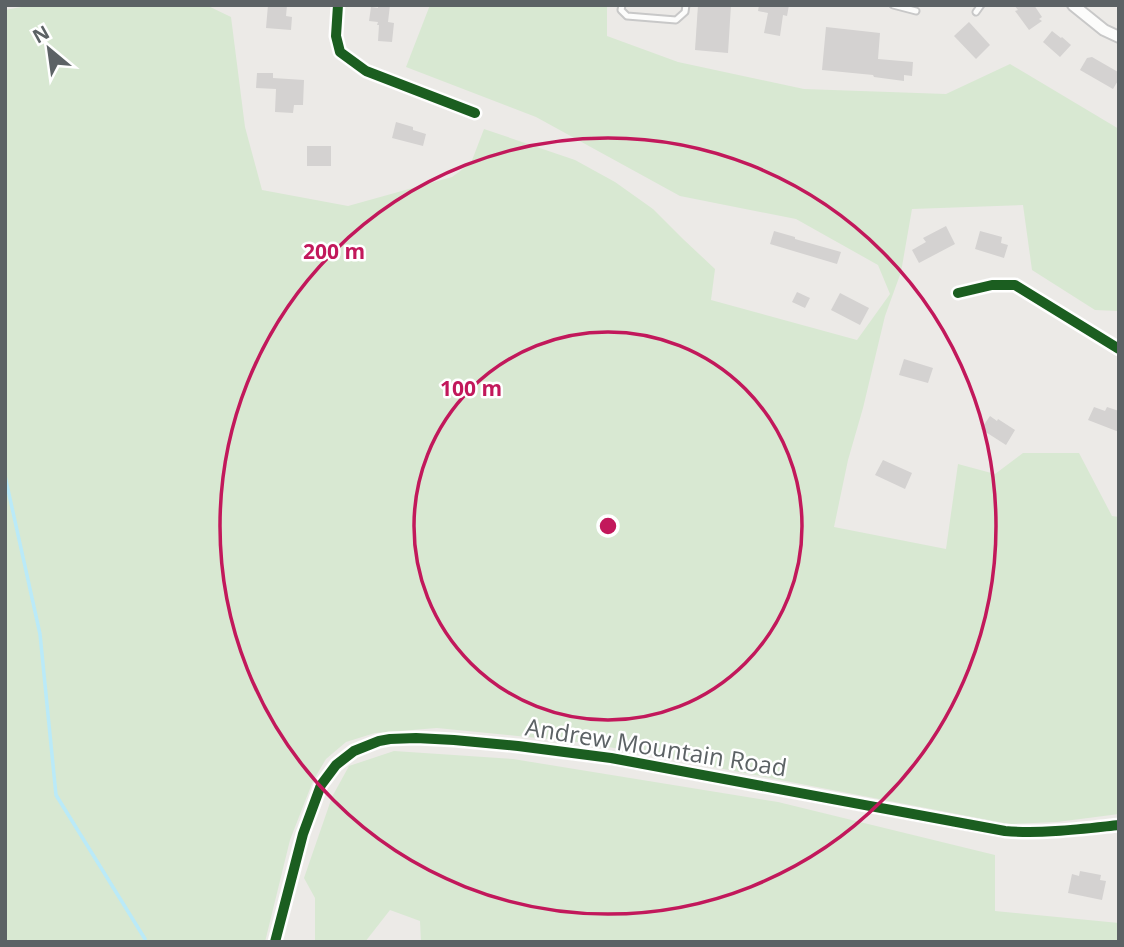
<svg xmlns="http://www.w3.org/2000/svg" width="1124" height="947" viewBox="0 0 1124 947" font-family="'Open Sans',sans-serif">
<style>
.green{fill:#d8e8d2}
.lines{fill:none;stroke-linecap:round;stroke-linejoin:round}
.stream{stroke:#baeaf8;stroke-width:3.5}
.building{fill:#d4d2d1}
.lane-casing{stroke:#c8c8c8;stroke-width:9}
.street-casing{stroke:#c8c8c8;stroke-width:14}
.lane{stroke:#fcfcfb;stroke-width:5}
.street{stroke:#fcfcfb;stroke-width:10}
.cycleway-casing{stroke:#fff;stroke-width:15}
.cycleway{stroke:#1b5e20;stroke-width:10}
.ring{fill:none;stroke:#c2185b;stroke-width:3.5}
.labels{text-anchor:middle;stroke-width:5;stroke-linejoin:round;paint-order:stroke}
.street-label{font-size:24px;fill:#5c6265;stroke:#fff}
.centre{fill:#c2185b;stroke:#fff;stroke-width:3.5}
.ring-label{font-size:21px;text-anchor:middle;font-weight:bold;fill:#c2185b;stroke:#fff;stroke-width:5;stroke-linejoin:round;paint-order:stroke}
</style>
<rect width="100%" height="100%" fill="#eceae7"/>
<!-- green -->
<g class="green">
<polygon points="32,5 206,5 231,17 245,127 262,190 348,206 452,177 471,163 484,129 575,160 615,182 653,209 683,239 715,269 711,300 857,340 890,294 878,265 796,219 680,196 536,117 406,67 430,5 607,5 607,36 678,62 804,89 946,94 1010,64 1119,129 1119,311 1095,310 1032,270 1023,205 912,209 901,272 885,316 863,408 848,460 834,527 946,549 958,464 995,474 1023,453 1079,453 1112,516 1119,517 1119,814 1057,822 1009,824 588,743 437,728 375,733 346,742 326,759 313,781 290,840 265,942 5,942 5,10"/>
<polygon points="394,751 513,759 778,802 995,855 995,911 1119,923 1119,942 421,942 420,921 390,910 365,942 315,942 315,898 304,878 332,797 349,766"/>
</g>
<g class="lines">
<!-- stream -->
<polyline class="stream" points="5,476 40,634 56,795 145,939 145,942"/>
</g>
<!-- building -->
<g class="building">
<polygon points="268,5 287,5 286,16 292,17 291,30 266,28"/>
<polygon points="378,5 390,5 388,22 394,23 392,42 378,41 379,25 377,25 378,22 369,21 371,7 378,8"/>
<polygon points="698,5 731,5 728,53 695,50"/>
<polygon points="759,5 789,5 787,16 783,15 780,36 764,33 768,13 758,11"/>
<polygon points="1014,5 1034,5 1042,17 1039,19 1042,21 1029,30 1015,11 1018,10"/>
<polygon points="969,22 990,45 976,59 954,36"/>
<polygon points="826,27 880,33 878,59 913,62 912,76 904,75 904,81 874,77 873,75 822,70"/>
<polygon points="1052,31 1061,38 1062,37 1071,45 1060,57 1043,42"/>
<polygon points="1092,57 1118,72 1119,79 1113,89 1080,70 1087,58"/>
<polygon points="257,73 273,73 273,78 304,80 303,105 294,105 293,113 275,112 276,89 256,88"/>
<polygon points="396,122 413,127 413,130 426,134 423,146 392,138"/>
<rect x="307" y="146" width="24" height="20"/>
<polygon points="946,226 955,244 919,263 912,250 926,242 923,238"/>
<polygon points="774,231 795,237 795,239 841,252 837,264 770,244"/>
<polygon points="980,231 1002,237 1001,243 1008,245 1004,258 975,249"/>
<polygon points="797,292 810,298 805,308 792,302"/>
<polygon points="840,293 869,308 860,325 831,310"/>
<polygon points="904,359 933,368 928,383 899,375"/>
<polygon points="1094,407 1105,411 1107,407 1119,411 1119,432 1088,420"/>
<polygon points="990,416 997,421 998,419 1015,430 1006,445 981,429"/>
<polygon points="883,460 912,473 905,489 875,475"/>
<polygon points="1080,871 1101,875 1100,880 1106,881 1102,900 1068,893 1072,874 1079,876"/>
</g>
<g class="lines">
<!-- lane casing -->
<g class="lane-casing">
<g id="lane">
<polyline points="622,5 621,10 627,16 676,20 685,12 686,5"/>
<polyline points="893,5 916,11"/>
<polyline points="976,12 981,5"/>
</g>
</g>
<!-- street casing -->
<g class="street-casing">
<g id="street">
<polyline points="338,5 336,36 340,52 366,71 475,113"/>
<polyline points="1073,5 1104,30 1119,37"/>
<polyline points="958,293 992,285 1015,285 1119,349"/>
<path d="M 275,942 L 303,834 L 321,785 L 336,765 L 354,751 L 379,741 L 390,739 L 416,738 L 454,740 L 518,746 L 611,758 L 1005,831 C 1043,834 1081,829 1119,825"/>
</g>
</g>
<!-- lane -->
<use href="#lane" class="lane"/>
<!-- street -->
<use href="#street" class="street"/>
<!-- cycleway casing -->
<g class="cycleway-casing">
<g id="cycleway">
<polyline points="338,5 336,36 340,52 366,71 475,113"/>
<polyline points="958,293 992,285 1015,285 1119,349"/>
<path d="M 275,942 L 303,834 L 321,785 L 336,765 L 354,751 L 379,741 L 390,739 L 416,738 L 454,740 L 518,746 L 611,758 L 1005,831 C 1043,834 1081,829 1119,825"/>
</g>
</g>
<!-- cycleway -->
<use href="#cycleway" class="cycleway"/>
</g>
<!-- distance rings -->
<g class="ring">
<circle cx="608" cy="526" r="194"/>
<circle cx="608" cy="526" r="388"/>
</g>
<g class="labels">
<!-- street labels -->
<g class="street-label">
<text transform="translate(656 748) rotate(9)" y="8">Andrew Mountain Road</text>
</g>
</g>
<circle cx="608" cy="526" r="10" class="centre"/>
<g class="ring-label">
<text x="334" y="259">200 m</text>
<text x="471" y="396">100 m</text>
</g>
<!-- border -->
<rect width="1124" height="947" fill="none" stroke="#5c6265" stroke-width="14"/>
<!-- north arrow -->
<g transform="translate(49 49) rotate(331)" stroke="#ffffff" stroke-width="5" paint-order="stroke">
<path d="M0-5L12 26L0 18L-12 26Z" fill="#5c6265"/>
<text y="-10" font-size="19" font-weight="bold" text-anchor="middle" fill="#5c6265">N</text>
</g>
</svg>
